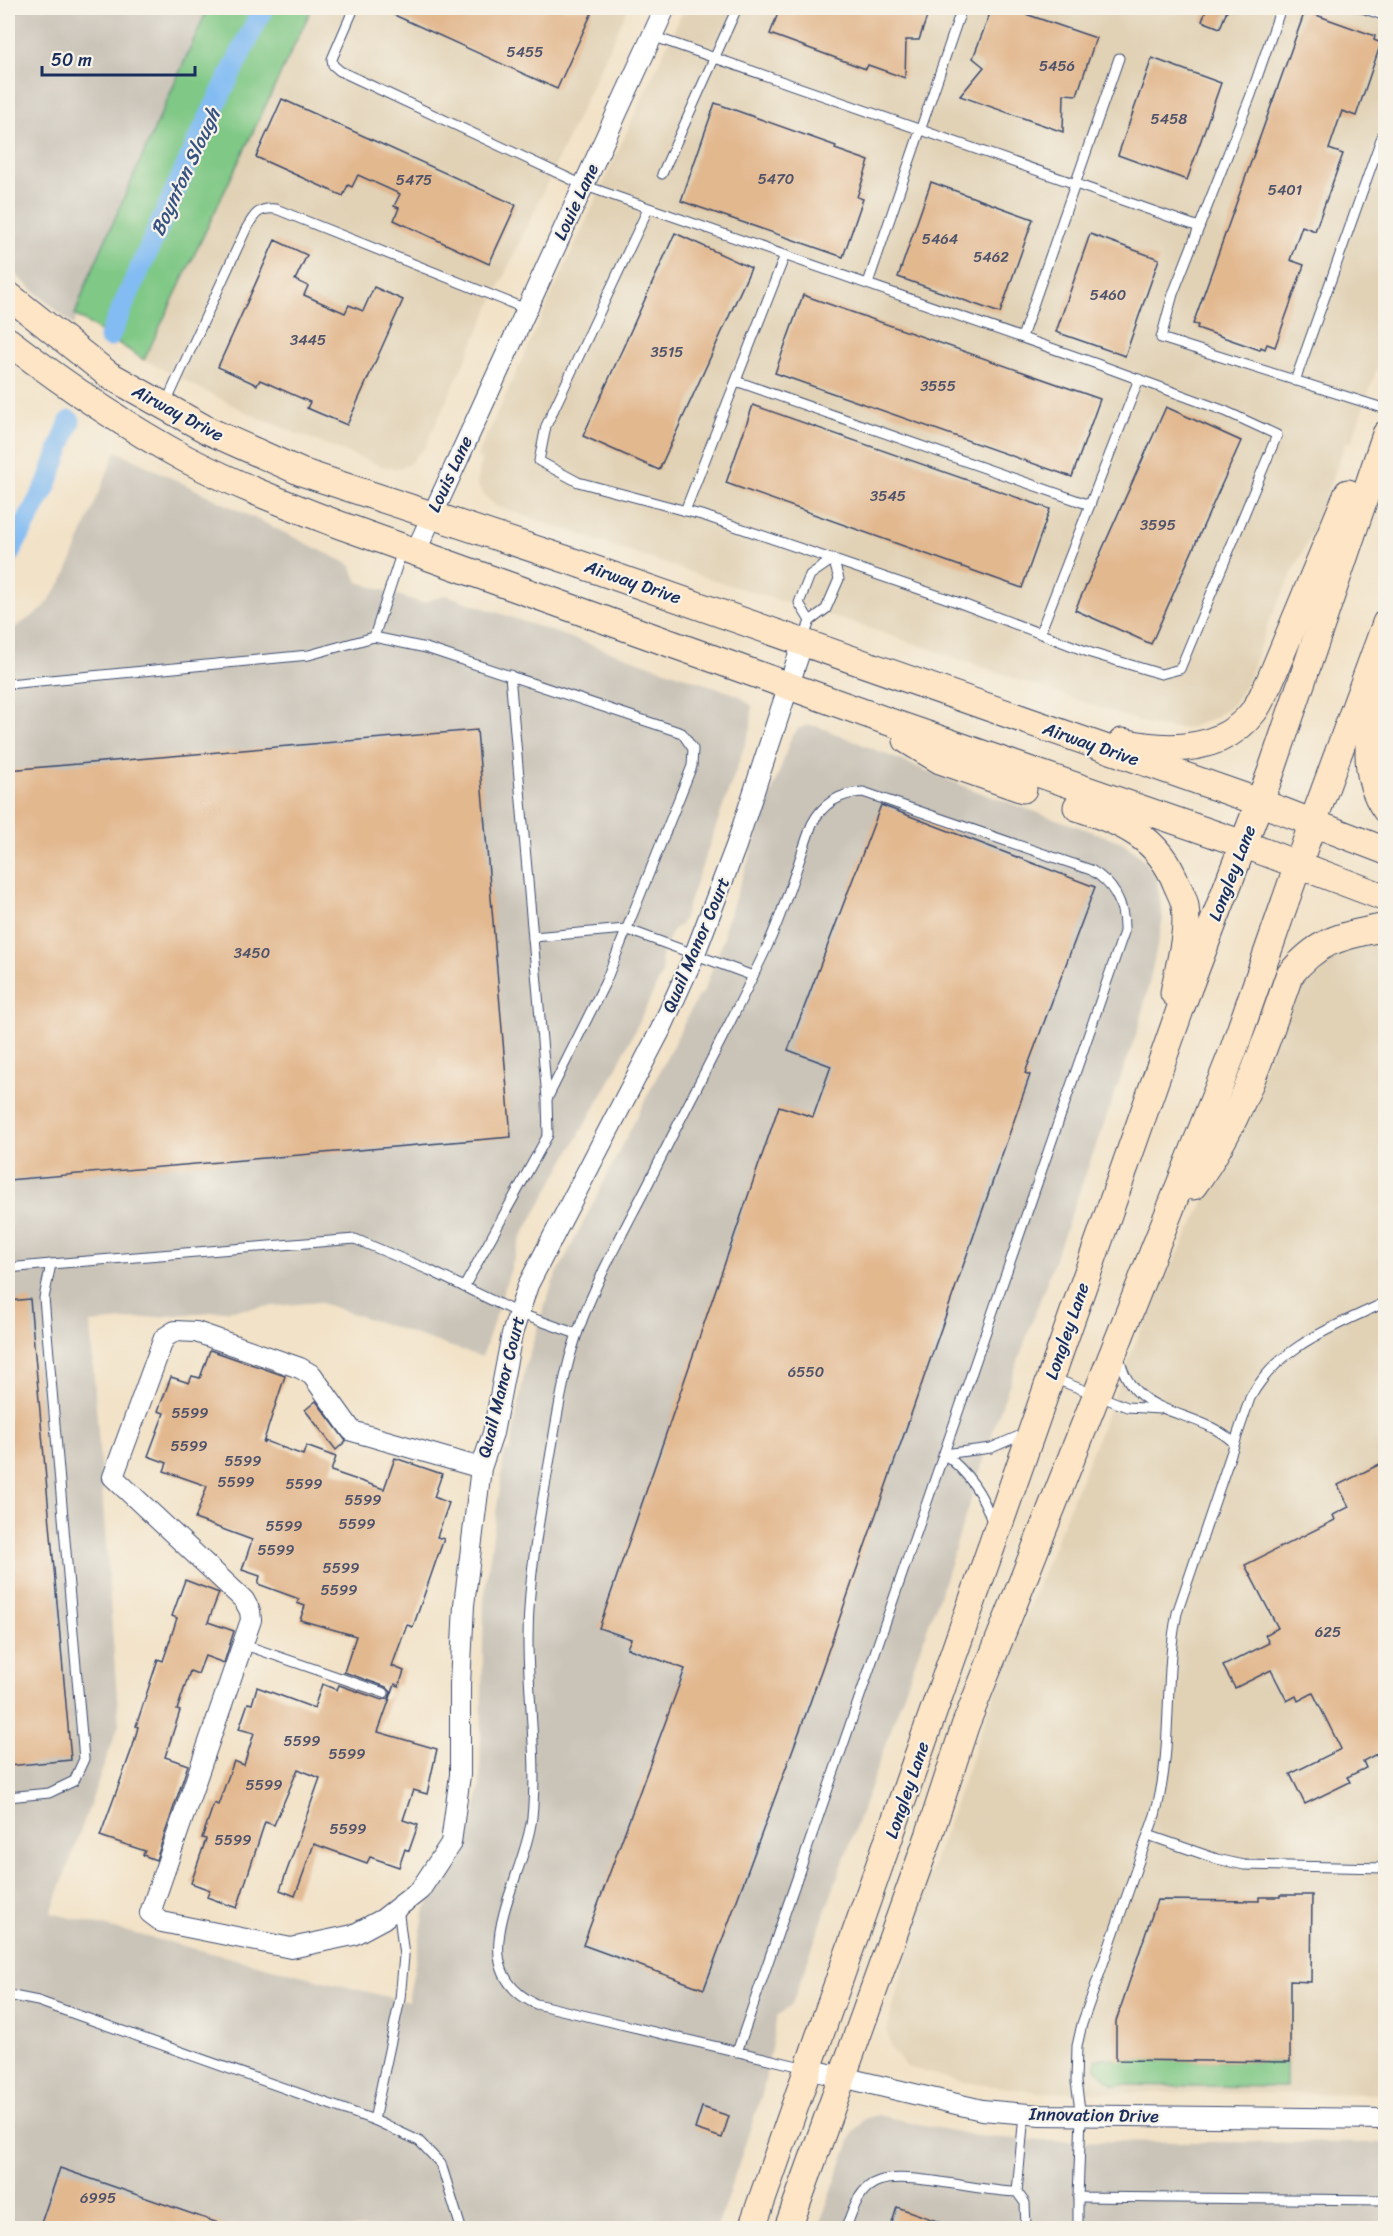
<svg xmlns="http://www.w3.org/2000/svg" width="1393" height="2236" viewBox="0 0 1393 2236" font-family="Sriracha,sans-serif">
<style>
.built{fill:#e1d2b6}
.industrial{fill:#c9c3b8}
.green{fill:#7fc885;stroke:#4d7c72;stroke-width:1.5}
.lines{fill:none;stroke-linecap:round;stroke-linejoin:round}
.canal{stroke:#82bcf3;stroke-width:21}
.building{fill:#e2b88f}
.lane-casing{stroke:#3b4a6e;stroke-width:11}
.street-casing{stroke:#3b4a6e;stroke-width:22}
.secondary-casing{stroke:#3b4a6e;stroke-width:29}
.lane{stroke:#fff;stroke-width:9}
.street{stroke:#fff;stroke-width:20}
.secondary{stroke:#fde5c5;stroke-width:27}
.labels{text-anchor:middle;stroke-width:4.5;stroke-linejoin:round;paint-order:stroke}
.number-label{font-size:15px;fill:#4d516a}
.street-label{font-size:18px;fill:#1b2f5e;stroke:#f7f3e8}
.water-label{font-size:20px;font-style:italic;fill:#355283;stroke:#f7f3e8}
</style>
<rect width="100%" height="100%" fill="#f7f3e8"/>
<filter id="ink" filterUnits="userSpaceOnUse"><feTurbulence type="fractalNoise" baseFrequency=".0167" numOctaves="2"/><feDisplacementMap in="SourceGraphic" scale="12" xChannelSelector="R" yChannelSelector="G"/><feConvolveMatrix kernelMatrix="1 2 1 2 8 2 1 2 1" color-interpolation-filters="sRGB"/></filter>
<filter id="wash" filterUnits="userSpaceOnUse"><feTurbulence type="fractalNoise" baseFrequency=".008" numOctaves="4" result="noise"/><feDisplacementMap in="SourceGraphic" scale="24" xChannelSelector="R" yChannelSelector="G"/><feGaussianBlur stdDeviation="1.35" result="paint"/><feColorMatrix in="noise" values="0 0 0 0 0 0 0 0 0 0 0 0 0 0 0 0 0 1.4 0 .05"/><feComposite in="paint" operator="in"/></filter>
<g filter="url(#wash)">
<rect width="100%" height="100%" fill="#f2e2c7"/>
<!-- built -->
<g class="built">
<polygon points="312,8 628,8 425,447 408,465 395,469 381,466 260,419 144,360"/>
<polygon points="684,8 1385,8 1385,346 1351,443 1346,442 1314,528 1268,624 1246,685 1233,704 1214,718 1189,728 1171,728 1150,725 860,625 722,583 496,506 484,495 477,485 481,459 477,457"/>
<polygon points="1385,935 1385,2094 1039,2092 963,2082 906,2067 890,2048 887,2030 922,1896 1003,1671 1149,1310 1197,1217 1308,965"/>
</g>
<!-- industrial -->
<g class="industrial">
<polygon points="8,8 227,8 73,325 8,268"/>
<polygon points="116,451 351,565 358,582 422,603 446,595 738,695 752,706 751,728 681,925 673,929 661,957 663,972 613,1075 521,1238 482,1357 318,1302 90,1323 119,1724 51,1913 408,2002 425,1909 455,1867 475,1817 480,1785 484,1598 505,1451 510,1451 526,1364 552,1284 698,996 703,993 724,938 724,930 792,735 798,729 807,725 817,726 978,792 1122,842 1141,857 1156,875 1163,919 1140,1024 998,1416 944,1582 792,2004 777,2016 763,2091 717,2228 8,2228 8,630 14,628 43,609 65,577"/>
<polygon points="877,2115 976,2136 1042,2141 1385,2143 1385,2228 818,2228 853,2133 864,2119"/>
</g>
<!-- green -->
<g class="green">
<polygon points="208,8 312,8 144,360 75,315 86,284"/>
<polygon points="1096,2059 1286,2062 1286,2087 1114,2085 1096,2069"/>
</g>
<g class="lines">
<!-- canal -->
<g class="canal">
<polyline points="109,337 197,142 263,8"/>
<polyline points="8,556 46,486 70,421"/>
</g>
</g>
<g id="blocks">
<!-- building -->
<g class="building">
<polygon points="379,8 594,8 557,89"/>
<polygon points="780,8 930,8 919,40 906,40 905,78 868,65 866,69 770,34"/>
<polygon points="992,8 1008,8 1096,38 1077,95 1064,94 1063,132 960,96 984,67 973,58"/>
<polygon points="1207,8 1228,8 1220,28 1202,21"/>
<polygon points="1305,11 1375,36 1374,40 1381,43 1356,116 1342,111 1329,149 1343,154 1315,231 1302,226 1290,260 1304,265 1275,347 1267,344 1265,349 1261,347 1260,350 1197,328 1198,325 1193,324"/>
<polygon points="1152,58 1221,83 1187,180 1118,155"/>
<polygon points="282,99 516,205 489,264 394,220 399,208 394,206 400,194 358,175 352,187 348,185 343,196 256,157"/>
<polygon points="715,103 836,146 835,149 869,161 857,197 863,199 843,257 681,201"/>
<polygon points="931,182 1033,219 1000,313 898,277"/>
<polygon points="675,233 751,268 659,470 583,436"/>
<polygon points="1090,234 1159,259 1125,356 1056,332"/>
<polygon points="275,240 307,255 295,280 308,286 304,295 345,313 349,305 363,311 374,287 403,300 347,425 307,408 310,402 260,380 257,385 218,367"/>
<polygon points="803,295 1100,399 1072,477 775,373"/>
<polygon points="753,405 1050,509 1022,588 726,483"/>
<polygon points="1166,407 1241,441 1151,644 1075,610"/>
<polygon points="477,730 511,1137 8,1180 8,770"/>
<polygon points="881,805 1095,887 1025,1073 1030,1075 807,1711 704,1989 583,1945 685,1669 627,1648 631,1639 599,1628 779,1106 813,1117 831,1066 788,1050"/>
<polygon points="30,1299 71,1760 8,1766 8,1301"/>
<polygon points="210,1350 285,1376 263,1443 265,1441 303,1455 306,1446 336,1457 331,1471 384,1489 395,1458 442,1474 434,1497 449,1503 437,1537 444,1539 437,1558 413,1627 407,1625 392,1666 404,1671 399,1686 395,1684 378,1732 437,1749 427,1794 413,1790 403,1820 418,1825 409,1851 405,1849 399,1867 370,1857 367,1863 314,1844 295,1896 280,1890 320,1778 298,1769 274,1825 265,1822 237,1908 207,1897 210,1890 191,1883 206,1839 202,1838 214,1803 218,1805 234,1761 244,1765 254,1733 239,1729 248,1703 252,1704 257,1687 314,1708 322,1684 337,1690 339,1685 382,1700 389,1698 391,1692 386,1687 344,1672 356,1636 300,1620 305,1606 297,1603 299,1599 258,1584 260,1576 242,1570 252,1540 195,1519 207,1486 164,1471 167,1463 148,1456 164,1413 158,1411 171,1377 189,1383 192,1376 200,1378"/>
<polygon points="316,1401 346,1441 336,1450 305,1410"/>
<polygon points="1386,1461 1386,1749 1363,1761 1366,1768 1347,1777 1350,1782 1305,1804 1290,1774 1341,1749 1313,1693 1298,1701 1296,1696 1287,1701 1271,1670 1235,1688 1223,1666 1269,1643 1265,1635 1278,1628 1245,1565 1335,1520 1333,1515 1349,1507 1338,1485"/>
<polygon points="185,1580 219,1593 208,1622 234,1631 224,1663 205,1656 198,1674 190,1671 177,1710 180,1711 165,1757 188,1765 156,1860 143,1855 145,1851 100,1836 133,1746 138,1727 136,1726 158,1659 163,1661 170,1640 177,1618 172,1616"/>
<polygon points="1280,1895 1312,1895 1311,1982 1290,1981 1290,2062 1116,2060 1116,2021 1157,1900 1259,1901 1259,1897 1280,1897"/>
<polygon points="702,2107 729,2116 722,2138 695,2129"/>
<polygon points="60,2168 227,2226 227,2229 39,2229"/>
<polygon points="897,2207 951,2226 951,2229 890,2229"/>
</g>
</g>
</g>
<g filter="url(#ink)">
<use href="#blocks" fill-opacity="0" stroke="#3b4a6e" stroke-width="1.5"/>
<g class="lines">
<!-- lane casing -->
<g class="lane-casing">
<g id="lane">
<polyline points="354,8 332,59 333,65 340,71 583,185 1097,364 1225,411 1277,435 1180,669 1161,674 1091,653 960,603 705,516 578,482 539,461 546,426 648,209"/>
<polyline points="1281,8 1251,95 1173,294 1161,338 1386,409"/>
<polyline points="1362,8 1386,16"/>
<polyline points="652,36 1199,227"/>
<polyline points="662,174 737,8"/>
<polyline points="868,283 962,8"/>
<polyline points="1022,337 1119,58"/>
<polyline points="736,381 1090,505"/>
<polyline points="1295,381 1386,125"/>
<path d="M 166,403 L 246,229 C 254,215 258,207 276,209 L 526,309"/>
<polyline points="685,511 785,255"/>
<polyline points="1040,633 1139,379"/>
<polyline points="374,637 426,648 682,733 693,749 692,766 605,983 547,1099 548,1135 464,1287"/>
<polyline points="803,640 810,621 826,609 839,579 833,559 810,575 799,603 810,621"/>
<polyline points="510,675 547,1098"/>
<polyline points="8,684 309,655 374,637 402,551"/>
<polyline points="533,937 626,929 753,976"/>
<polyline points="8,1268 51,1264"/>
<path d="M 1386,1302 C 1334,1327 1279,1345 1250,1398 L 1177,1613 C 1163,1680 1174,1749 1155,1815 L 1082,2024 L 1077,2046 L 1076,2082 L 1081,2116 L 1078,2197 L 1386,2200"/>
<path d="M 1119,1355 C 1130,1420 1196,1406 1234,1443"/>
<polyline points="1053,1378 1127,1407 1160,1409"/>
<path d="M 944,1454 C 968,1472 983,1493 992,1522"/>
<polyline points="944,1454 991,1448 1026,1433"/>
<polyline points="242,1644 384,1693"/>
<polyline points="8,1797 49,1793 74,1781 84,1759 44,1298 51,1264 355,1239 429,1270 518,1313 577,1334"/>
<polyline points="1148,1835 1217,1859 1244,1865 1386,1868"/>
<polyline points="8,1995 38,2001 374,2120 419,2141 441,2164 461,2228"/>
<path d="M 737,2052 L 1124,932 C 1125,905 1115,884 1091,870 L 863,792 C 840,793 823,803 812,824 C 797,865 785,909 766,949 C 732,1021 694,1092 658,1164 C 628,1225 590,1287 571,1353 C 561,1388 556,1423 550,1458 C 539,1519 528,1579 528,1640 C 528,1699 538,1759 532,1817 C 525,1879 458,1968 536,2004 L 806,2068"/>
<polyline points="374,2120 400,1999 404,1956 398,1907"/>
<polyline points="1017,2192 1024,2114"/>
<path d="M 846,2228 C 852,2211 859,2187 879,2181 C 909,2171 981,2192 1017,2192 L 1025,2203 L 1026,2228"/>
<polyline points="1078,2228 1078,2197"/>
</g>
</g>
<!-- street casing -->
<g class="street-casing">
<g id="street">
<polyline points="415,553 665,8"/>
<polyline points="481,1468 352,1431 312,1375 300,1368 196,1332 175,1331 164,1338 113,1477 244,1600 250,1611 251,1620 150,1913 162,1922 291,1948 353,1935 383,1919 420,1890 451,1843 460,1775 460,1684 464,1605 481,1468 493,1433 512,1334 528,1285 661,1029 694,956 736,846 803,642"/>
<polyline points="808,2069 982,2110 1040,2115 1386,2119"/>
</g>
</g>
<!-- secondary casing -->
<g class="secondary-casing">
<g id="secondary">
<polyline points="8,295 109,375 209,431 301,472 565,559 1259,802 1386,851"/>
<path d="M 8,341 C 64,384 123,425 186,459 C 234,484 286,504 337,524 L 884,720 L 1243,844 L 1386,898"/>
<path d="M 1380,675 C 1372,720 1357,770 1386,810"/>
<polyline points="907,740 940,760 1023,789"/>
<path d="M 1122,742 C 1168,752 1222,753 1254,711 C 1260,703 1264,692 1269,683 L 1348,493"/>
<path d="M 1077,807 C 1123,823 1158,836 1177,885 C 1180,892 1184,899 1185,906 C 1189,934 1179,965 1174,993"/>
<path d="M 1193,1186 C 1240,1123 1264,1048 1289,976 C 1318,939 1342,936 1386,927"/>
<polyline points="752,2228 1181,1007 1271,772 1386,434"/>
<polyline points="788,2228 929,1836 965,1726 1233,1051 1313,822 1386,623"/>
</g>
</g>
<!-- lane -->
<use href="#lane" class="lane"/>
<!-- street -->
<use href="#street" class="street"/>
<!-- secondary -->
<use href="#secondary" class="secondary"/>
</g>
</g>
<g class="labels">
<!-- number labels -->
<g class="number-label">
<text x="525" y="57">5455</text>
<text x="1057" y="71">5456</text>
<text x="1169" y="124">5458</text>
<text x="776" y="184">5470</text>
<text x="414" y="185">5475</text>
<text x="1285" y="195">5401</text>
<text x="940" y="244">5464</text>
<text x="991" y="262">5462</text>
<text x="1108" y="300">5460</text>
<text x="308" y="345">3445</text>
<text x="667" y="357">3515</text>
<text x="938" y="391">3555</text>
<text x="888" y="501">3545</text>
<text x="1158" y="530">3595</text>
<text x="252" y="958">3450</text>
<text x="806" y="1377">6550</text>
<text x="190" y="1418">5599</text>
<text x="189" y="1451">5599</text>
<text x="243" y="1466">5599</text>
<text x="236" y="1487">5599</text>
<text x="304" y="1489">5599</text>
<text x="363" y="1505">5599</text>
<text x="357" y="1529">5599</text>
<text x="284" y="1531">5599</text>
<text x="276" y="1555">5599</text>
<text x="341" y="1573">5599</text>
<text x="339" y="1595">5599</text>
<text x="1328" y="1637">625</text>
<text x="302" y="1746">5599</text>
<text x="347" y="1759">5599</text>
<text x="264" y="1790">5599</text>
<text x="348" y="1834">5599</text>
<text x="233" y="1845">5599</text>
<text x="98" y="2203">6995</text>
</g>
<!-- street labels -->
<g class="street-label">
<text transform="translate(576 202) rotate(-65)" y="6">Louie Lane</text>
<text transform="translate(178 413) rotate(28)" y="6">Airway Drive</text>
<text transform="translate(450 474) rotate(-65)" y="6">Louis Lane</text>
<text transform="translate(633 582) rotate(19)" y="6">Airway Drive</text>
<text transform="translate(1091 744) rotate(19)" y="6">Airway Drive</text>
<text transform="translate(1232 873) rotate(-69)" y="6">Longley Lane</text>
<text transform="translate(696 945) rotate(-67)" y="6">Quail Manor Court</text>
<text transform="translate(1067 1331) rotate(-71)" y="6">Longley Lane</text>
<text transform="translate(501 1387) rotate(-76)" y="6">Quail Manor Court</text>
<text transform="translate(907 1790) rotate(-71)" y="6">Longley Lane</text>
<text transform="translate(1094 2115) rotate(1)" y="6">Innovation Drive</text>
</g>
<!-- water labels -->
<g class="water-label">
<text transform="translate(185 172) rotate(-65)" y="7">Boynton Slough</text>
</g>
</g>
<!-- margin -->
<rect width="1393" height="2236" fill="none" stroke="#f7f3e8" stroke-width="30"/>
<!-- scale -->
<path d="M42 66v9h153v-9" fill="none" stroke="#1b2f5e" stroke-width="3"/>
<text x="51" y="66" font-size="18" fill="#1b2f5e" stroke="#f7f3e8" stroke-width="4.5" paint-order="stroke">50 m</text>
</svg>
